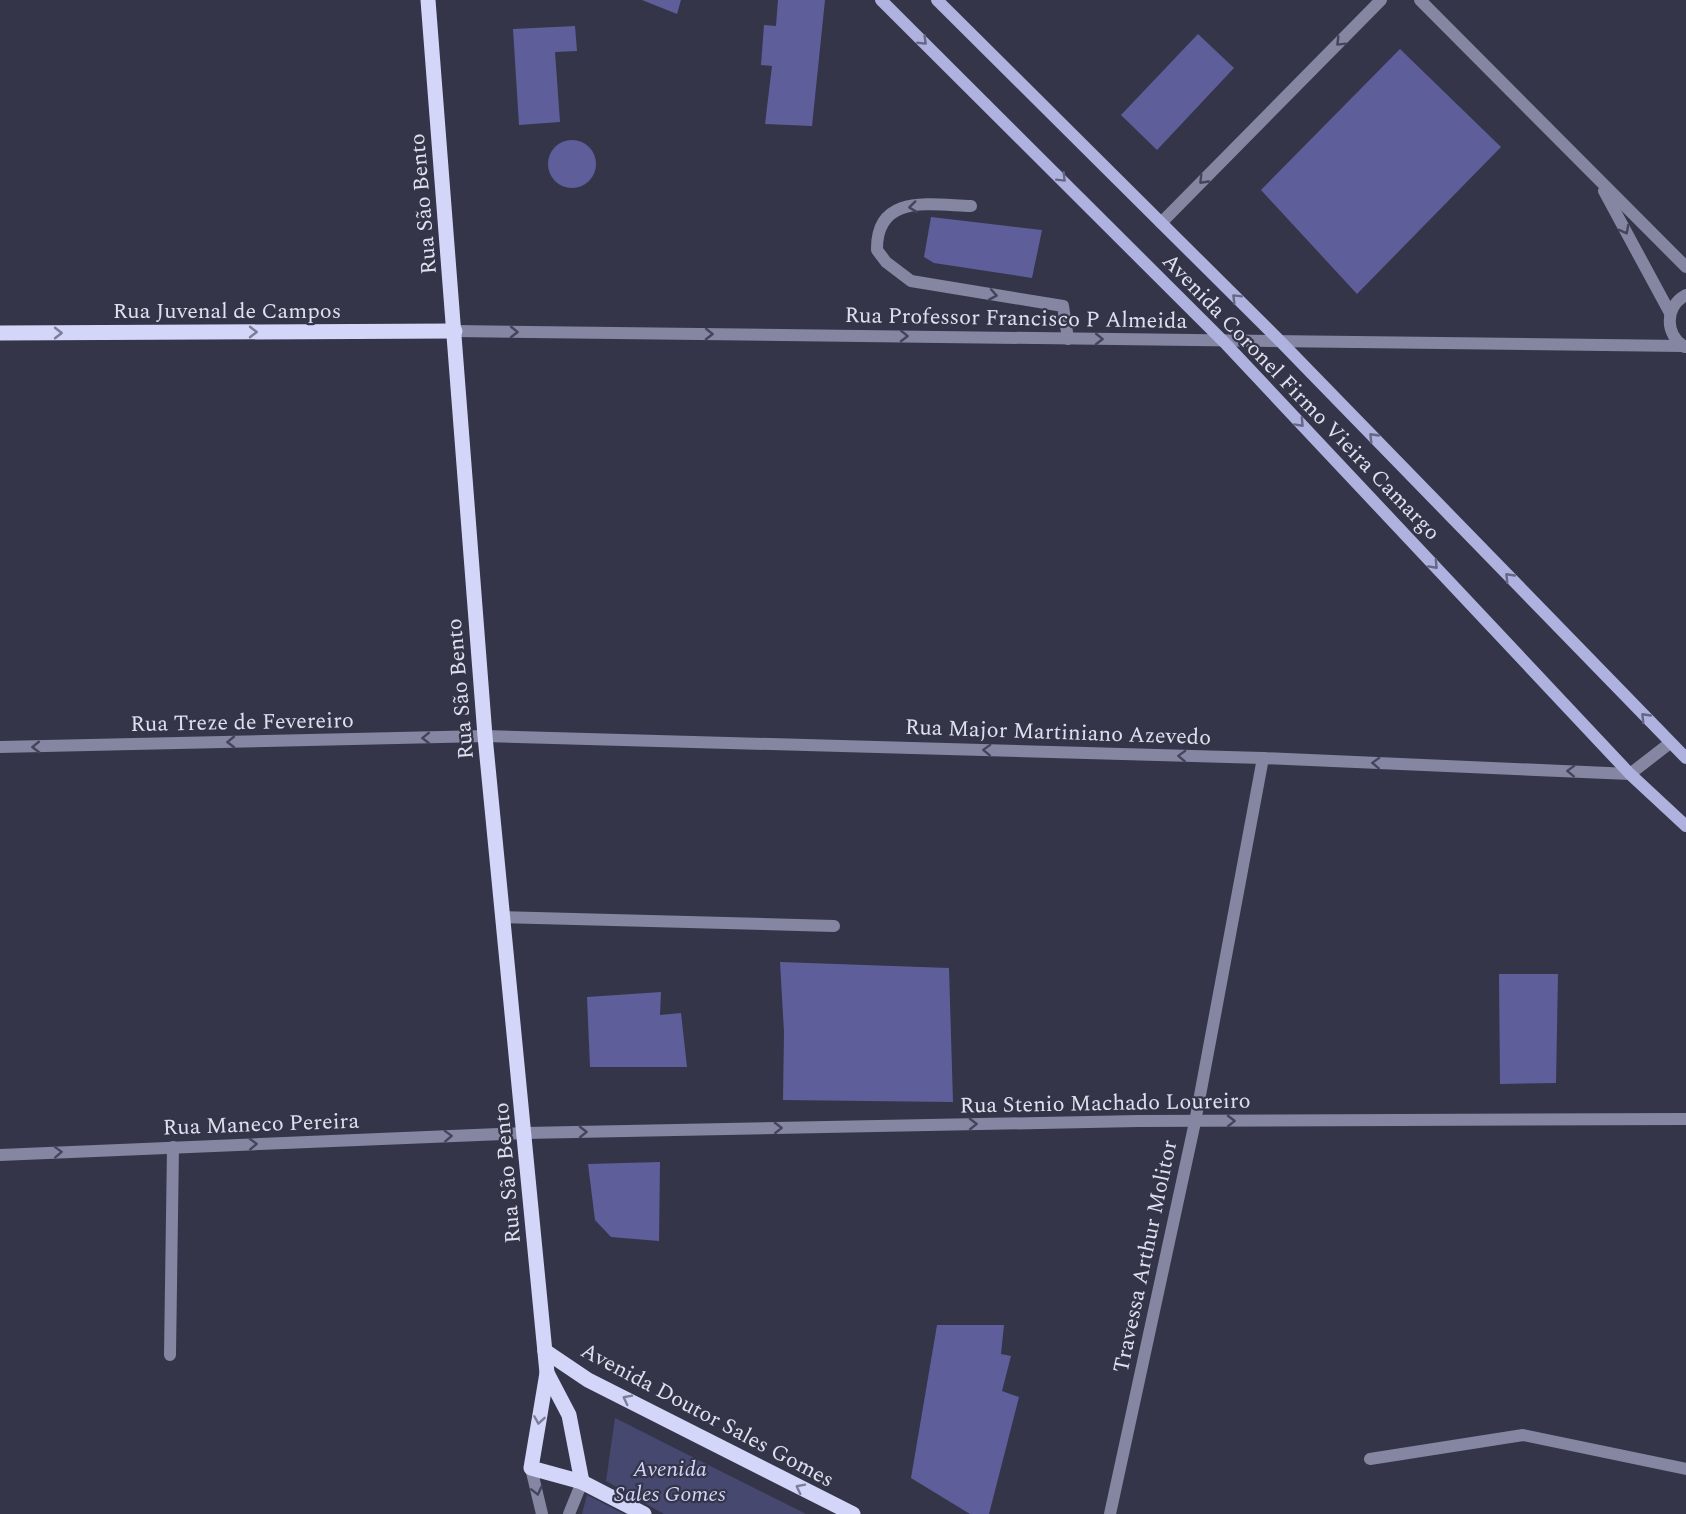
<svg xmlns="http://www.w3.org/2000/svg" width="1686" height="1514" viewBox="0 0 1686 1514" font-family="Spectral,serif">
<style>
.green{fill:#474870}
.building{fill:#5e5f9a}
.lines{fill:none;stroke-linecap:round;stroke-linejoin:round}
.service{stroke:#8486a2;stroke-width:12}
.minor{stroke:#8486a2;stroke-width:12}
.secondary{stroke:#afb2de;stroke-width:12}
.primary{stroke:#d4d6f9;stroke-width:15}
.oneway{stroke:#656785}
.oneway2{stroke:#44455b}
.oneway3{stroke:#7c7d98}
.labels{text-anchor:middle;stroke-width:4.5;stroke-linejoin:round;paint-order:stroke}
.street-label{font-size:22px;fill:#dfe0ed;stroke:#343549}
.park-label{font-size:22px;font-style:italic;fill:#d2d5f9;stroke:#343549}
</style>
<rect width="100%" height="100%" fill="#343549"/>
<!-- green -->
<g class="green">
<polygon points="615,1418 806,1514 664,1514 606,1481"/>
<polygon points="587,1495 624,1514 582,1514"/>
</g>
<!-- building -->
<g class="building">
<polygon points="642,0 681,0 677,14"/>
<polygon points="778,0 825,0 812,126 765,124 772,66 761,65 764,25 776,26"/>
<polygon points="575,26 577,51 555,52 560,122 519,125 513,29"/>
<polygon points="1198,34 1234,68 1157,150 1121,115"/>
<polygon points="1400,49 1501,147 1357,294 1261,190"/>
<circle cx="572" cy="164" r="24"/>
<polygon points="931,217 1042,230 1032,278 934,263 924,257"/>
<polygon points="780,962 949,968 953,1102 783,1100 784,1032"/>
<polygon points="1499,974 1558,974 1556,1083 1500,1084"/>
<polygon points="661,992 660,1015 681,1013 687,1067 590,1067 587,997"/>
<polygon points="660,1162 659,1241 611,1237 595,1220 588,1164"/>
<polygon points="937,1325 1004,1325 1001,1354 1011,1356 1002,1391 1019,1397 989,1514 970,1514 911,1478"/>
</g>
<g class="lines">
<!-- service -->
<g class="service">
<path d="M 971,206 C 931,205 876,193 877,250 L 886,262 L 911,281 L 1063,306 L 1068,339"/>
<polyline points="503,917 834,926"/>
<polyline points="170,1355 173,1147"/>
<polyline points="1370,1459 1523,1435 1686,1469"/>
</g>
<!-- minor -->
<g class="minor">
<polyline points="1420,0 1686,267"/>
<polyline points="1604,191 1670,313"/>
<polyline points="1161,223 1381,0"/>
<polyline points="455,331 1683,346"/>
<path d="M 1685,347 C 1665,335 1664,307 1686,295"/>
<polyline points="0,747 485,736 1263,758 1630,774 1670,743"/>
<polyline points="0,1155 525,1133 1138,1121 1686,1119"/>
<polyline points="531,1468 542,1514"/>
<polyline points="569,1514 582,1482"/>
<polyline points="1110,1514 1195,1122 1263,758"/>
</g>
<!-- secondary -->
<g class="secondary">
<polyline points="881,0 1224,342 1630,774 1686,826"/>
<polyline points="937,0 1280,341 1686,758"/>
</g>
<!-- primary -->
<g class="primary">
<polyline points="428,0 485,736 547,1373 531,1468 582,1482 644,1514"/>
<polyline points="0,333 455,331"/>
<polyline points="545,1351 588,1380 853,1514"/>
<polyline points="547,1373 569,1415 582,1482"/>
</g>
</g>
<!-- one-way arrows -->
<defs><path id="oneway-chevron" d="M-2-3.5L2.5 0L-2 3.5" fill="none" stroke-width="1.6" stroke-linecap="round" stroke-linejoin="round" transform="scale(1.5)"/></defs>
<g class="oneway">
<use href="#oneway-chevron" transform="translate(923 41) rotate(44)"/>
<use href="#oneway-chevron" transform="translate(1062 178) rotate(45)"/>
<use href="#oneway-chevron" transform="translate(1236 298) rotate(-135)"/>
<use href="#oneway-chevron" transform="translate(1300 423) rotate(47)"/>
<use href="#oneway-chevron" transform="translate(1373 437) rotate(-134)"/>
<use href="#oneway-chevron" transform="translate(1434 565) rotate(47)"/>
<use href="#oneway-chevron" transform="translate(1509 577) rotate(-134)"/>
<use href="#oneway-chevron" transform="translate(1645 717) rotate(-134)"/>
</g>
<g class="oneway2">
<use href="#oneway-chevron" transform="translate(1340 42) rotate(135)"/>
<use href="#oneway-chevron" transform="translate(1203 180) rotate(134)"/>
<use href="#oneway-chevron" transform="translate(913 207) rotate(173)"/>
<use href="#oneway-chevron" transform="translate(1625 230) rotate(62)"/>
<use href="#oneway-chevron" transform="translate(993 295) rotate(10)"/>
<use href="#oneway-chevron" transform="translate(514 332) rotate(1)"/>
<use href="#oneway-chevron" transform="translate(709 334) rotate(1)"/>
<use href="#oneway-chevron" transform="translate(904 336) rotate(1)"/>
<use href="#oneway-chevron" transform="translate(1099 339) rotate(1)"/>
<use href="#oneway-chevron" transform="translate(426 738) rotate(179)"/>
<use href="#oneway-chevron" transform="translate(231 742) rotate(179)"/>
<use href="#oneway-chevron" transform="translate(36 747) rotate(179)"/>
<use href="#oneway-chevron" transform="translate(987 750) rotate(-178)"/>
<use href="#oneway-chevron" transform="translate(1182 756) rotate(-178)"/>
<use href="#oneway-chevron" transform="translate(1376 763) rotate(-178)"/>
<use href="#oneway-chevron" transform="translate(1571 771) rotate(-178)"/>
<use href="#oneway-chevron" transform="translate(1231 1121) rotate(-1)"/>
<use href="#oneway-chevron" transform="translate(973 1124) rotate(-1)"/>
<use href="#oneway-chevron" transform="translate(778 1128) rotate(-1)"/>
<use href="#oneway-chevron" transform="translate(583 1132) rotate(-1)"/>
<use href="#oneway-chevron" transform="translate(448 1136) rotate(-2)"/>
<use href="#oneway-chevron" transform="translate(253 1144) rotate(-2)"/>
<use href="#oneway-chevron" transform="translate(58 1152) rotate(-2)"/>
<use href="#oneway-chevron" transform="translate(537 1491) rotate(76)"/>
</g>
<g class="oneway3">
<use href="#oneway-chevron" transform="translate(253 332)"/>
<use href="#oneway-chevron" transform="translate(58 333)"/>
<use href="#oneway-chevron" transform="translate(627 1399) rotate(-153)"/>
<use href="#oneway-chevron" transform="translate(539 1420) rotate(99)"/>
<use href="#oneway-chevron" transform="translate(800 1488) rotate(-153)"/>
</g>
<g class="labels">
<!-- street labels -->
<g class="street-label">
<text transform="translate(422 204) rotate(-95)" y="8">Rua São Bento</text>
<text x="227" y="318">Rua Juvenal de Campos</text>
<text transform="translate(1016 317) rotate(1)" y="8">Rua Professor Francisco P Almeida</text>
<text transform="translate(1302 396) rotate(46)" y="8">Avenida Coronel Firmo Vieira Camargo</text>
<text transform="translate(459 689) rotate(-95)" y="8">Rua São Bento</text>
<text transform="translate(242 721) rotate(-1)" y="8">Rua Treze de Fevereiro</text>
<text transform="translate(1058 731) rotate(2)" y="8">Rua Major Martiniano Azevedo</text>
<text transform="translate(1105 1102) rotate(-1)" y="8">Rua Stenio Machado Loureiro</text>
<text transform="translate(261 1123) rotate(-2)" y="8">Rua Maneco Pereira</text>
<text transform="translate(506 1173) rotate(-95)" y="8">Rua São Bento</text>
<text transform="translate(1144 1256) rotate(-78)" y="8">Travessa Arthur Molitor</text>
<text transform="translate(708 1414) rotate(28)" y="8">Avenida Doutor Sales Gomes</text>
</g>
<!-- park labels -->
<g class="park-label">
<text x="670" y="1476">Avenida<tspan x="670" dy="25">Sales Gomes</tspan></text>
</g>
</g>
</svg>
